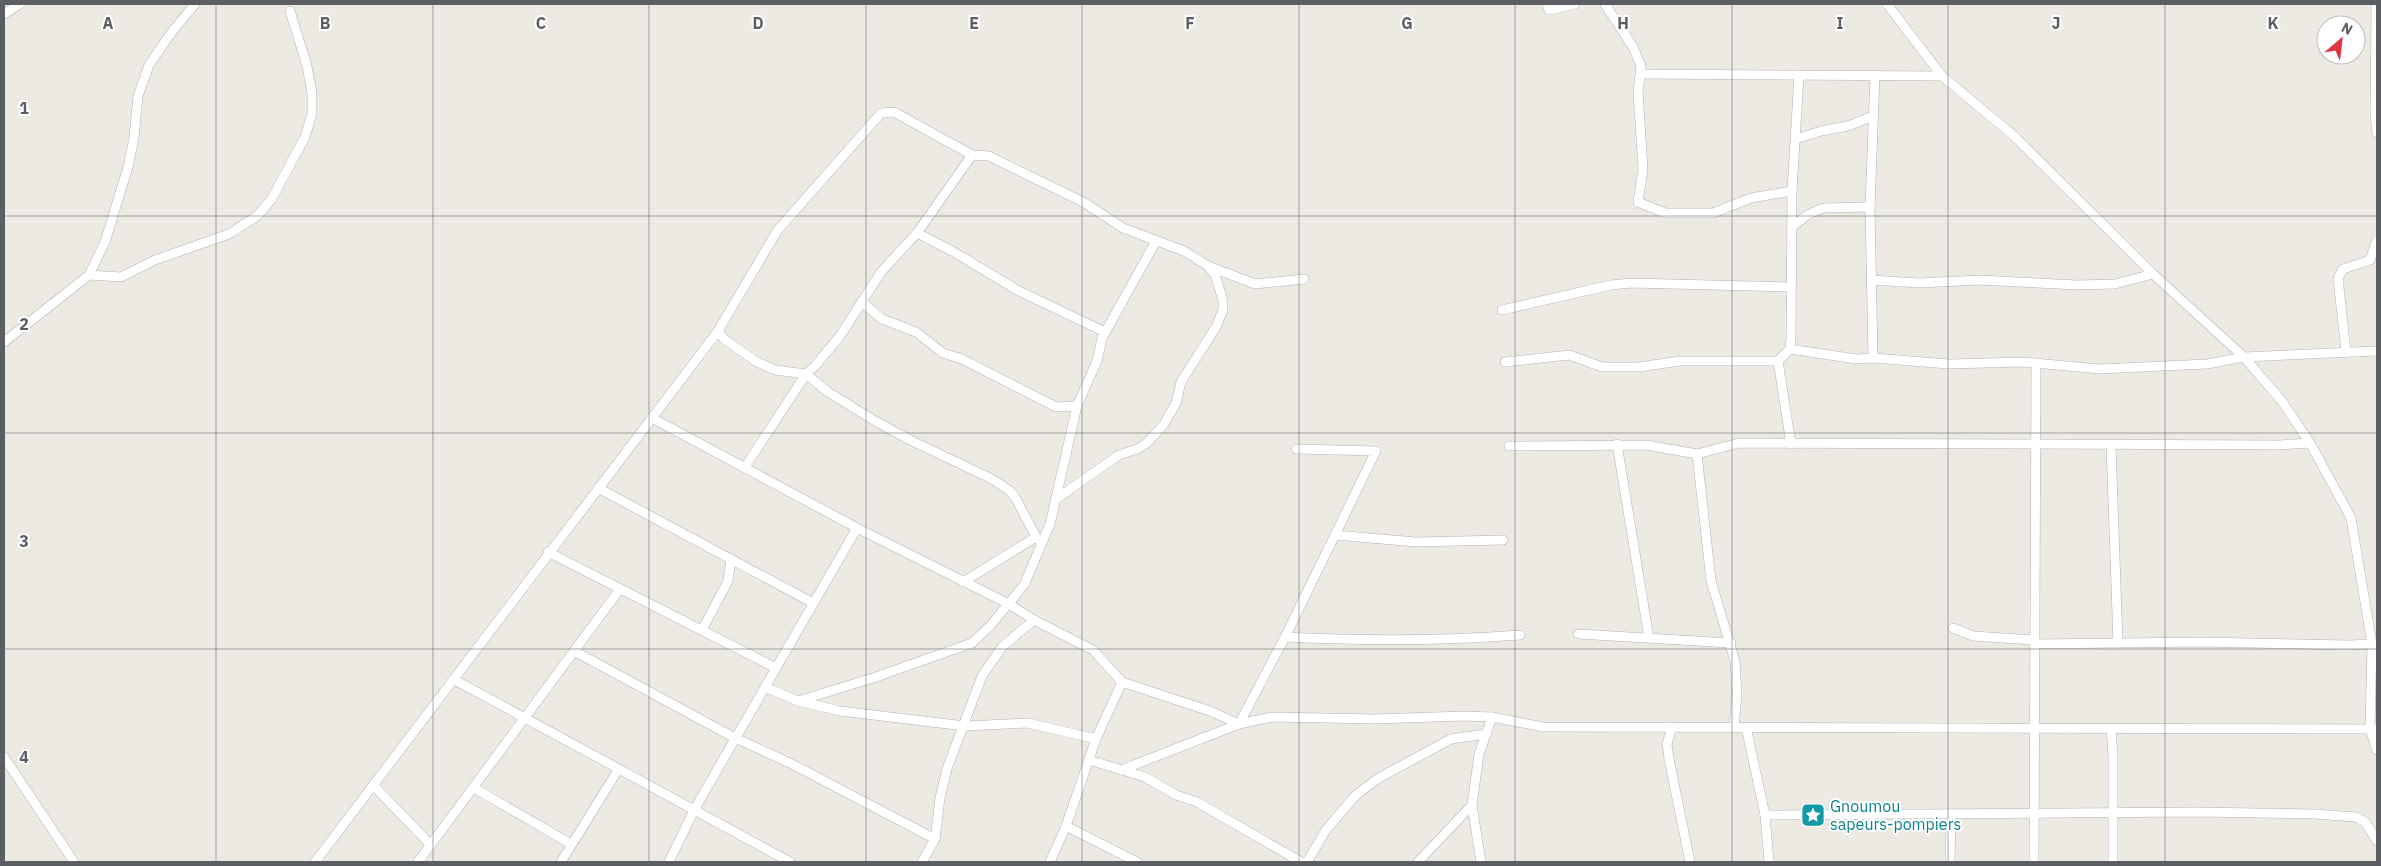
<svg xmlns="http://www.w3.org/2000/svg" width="2381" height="866" viewBox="0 0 2381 866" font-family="'IBM Plex Sans',sans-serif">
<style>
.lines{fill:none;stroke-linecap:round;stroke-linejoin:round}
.minor-casing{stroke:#b0b4b7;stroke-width:10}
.minor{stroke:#fff;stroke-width:9}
.grid{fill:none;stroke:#5b5f63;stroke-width:1;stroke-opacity:0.55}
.labels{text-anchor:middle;stroke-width:4;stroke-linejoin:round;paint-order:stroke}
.culture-label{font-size:16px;fill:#0d838f;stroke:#fff;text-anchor:start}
.grid-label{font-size:16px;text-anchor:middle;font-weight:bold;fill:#5b5f63;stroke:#fff;stroke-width:4;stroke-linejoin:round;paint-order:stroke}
</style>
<rect width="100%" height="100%" fill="#edeae3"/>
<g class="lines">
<!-- minor casing -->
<g class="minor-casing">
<g id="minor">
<polyline points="1547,4 1549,10 1575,4"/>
<polyline points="1605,4 1633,47 1641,66 1638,92 1643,169 1638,202 1665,213 1713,213 1751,198 1792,191"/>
<polyline points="1887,4 1942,76 2014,136 2153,274 2244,357 2281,400 2310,443 2351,518 2372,644 2370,729 2377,750"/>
<polyline points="2376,4 2375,115 2377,133"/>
<polyline points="4,14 20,4"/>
<polyline points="1641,74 1942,76"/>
<polyline points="1796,139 1821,131 1848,126 1873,116"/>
<polyline points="972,155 894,112 881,113 777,231 718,331 724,339 757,362 775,370 806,374 828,392 875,421 912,441 990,478 1009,490 1015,497 1036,537 1042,543"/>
<polyline points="1792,227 1807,215 1823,208 1870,207"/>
<polyline points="917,233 952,251 1017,290 1105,332"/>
<polyline points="89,275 121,277 155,260 229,234 257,216 271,200 305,137 312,114 312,93 307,66 290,11"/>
<polyline points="1871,280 1919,283 1979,280 2077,285 2115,284 2153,274"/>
<polyline points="862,302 882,319 916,332 943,353 962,359 1056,407 1077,406"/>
<polyline points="1502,310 1611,285 1632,283 1791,287"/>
<polyline points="4,342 89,275 105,242 128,167 134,138 138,96 149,65 171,33 195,4"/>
<polyline points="1790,349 1856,359 1873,358 1949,364 2024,362 2099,369 2207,364 2244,357 2377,351"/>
<polyline points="2346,352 2338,278 2343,269 2370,260 2377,240"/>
<polyline points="1873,358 1870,207 1875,75"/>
<polyline points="1505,362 1569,355 1602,367 1639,367 1680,361 1778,361"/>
<polyline points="652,418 857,528 1009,604 1034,620 1093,650 1122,682 1210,711 1239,724 1272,717 1375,719 1464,716 1492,717 1543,727 2377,729"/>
<polyline points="1617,444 1649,638"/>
<polyline points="1791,444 1778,361 1790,349 1791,338 1792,191 1799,75"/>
<polyline points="2111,445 2118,643"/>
<polyline points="1509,446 1646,445 1697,454 1739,443 2279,445 2310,443"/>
<polyline points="1697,454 1711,581 1735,661 1737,695 1734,727"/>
<polyline points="745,467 806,374 815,366 840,336 881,272 917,233 972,155 989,156 1085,203 1123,228 1184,251 1208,266 1255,284 1304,279"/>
<polyline points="598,488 813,603"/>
<polyline points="1056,499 1119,455 1137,449 1147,443 1164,424 1176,403 1181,382 1216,327 1223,310 1223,300 1215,275 1208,266"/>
<polyline points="1335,535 1416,542 1503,540"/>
<polyline points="548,552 776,668"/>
<polyline points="963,582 1036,537"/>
<polyline points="1953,628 1973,636 2035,640"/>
<polyline points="702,630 728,581 731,559"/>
<polyline points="1578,634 1731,643"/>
<path d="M 1285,637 C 1363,641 1442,641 1520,635"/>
<polyline points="2035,644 2201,642 2349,645 2372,644"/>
<polyline points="574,651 735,738 790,763 935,839"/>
<polyline points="455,680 790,862"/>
<polyline points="765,687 798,701 840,711 965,726 1028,723 1096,739"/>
<polyline points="798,701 873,678 972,643 990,626 1024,585 1050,524 1077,406 1097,361 1102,338 1156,241"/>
<polyline points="1672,727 1667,744 1669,759 1690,862"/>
<polyline points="1746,727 1765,815 1769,862"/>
<polyline points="2111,728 2113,756 2113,862"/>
<polyline points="4,757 74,862"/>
<polyline points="1089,760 1145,777 1176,795 1197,802 1301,862"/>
<polyline points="1121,770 1239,724 1285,637 1376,451 1296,449"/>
<polyline points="373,785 431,845"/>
<polyline points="474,788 571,844"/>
<polyline points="1472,805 1481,862"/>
<polyline points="1765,815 2197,812 2314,814 2356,817 2365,822 2377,841"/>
<polyline points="1066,826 1137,862"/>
<polyline points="315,862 718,331"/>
<polyline points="418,862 620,589"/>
<polyline points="561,862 618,770"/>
<polyline points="669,862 694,810 857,528"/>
<polyline points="922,862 935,839 940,798 947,769 982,676 1002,647 1034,620"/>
<polyline points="1050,862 1066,826 1096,739 1122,682"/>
<polyline points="1307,862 1326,830 1355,796 1377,779 1451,739 1486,734"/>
<polyline points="1418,862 1472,805 1479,754 1492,717"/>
<polyline points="1950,862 1951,814"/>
<polyline points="2034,862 2036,363"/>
</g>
</g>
<!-- minor -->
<use href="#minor" class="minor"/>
</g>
<!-- grid -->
<path class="grid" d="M 216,4 L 216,862M 433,4 L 433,862M 649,4 L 649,862M 866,4 L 866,862M 1082,4 L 1082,862M 1299,4 L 1299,862M 1515,4 L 1515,862M 1732,4 L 1732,862M 1948,4 L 1948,862M 2165,4 L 2165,862M 4,216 L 2377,216M 4,433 L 2377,433M 4,649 L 2377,649"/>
<!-- icons -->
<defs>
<g id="sight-square" transform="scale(1.25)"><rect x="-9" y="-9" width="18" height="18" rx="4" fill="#0f9aa8" stroke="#fff"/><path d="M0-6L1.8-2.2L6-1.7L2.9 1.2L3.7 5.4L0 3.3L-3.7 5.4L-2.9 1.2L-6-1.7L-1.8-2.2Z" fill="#fff"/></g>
</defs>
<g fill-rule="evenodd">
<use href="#sight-square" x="1813" y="815"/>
</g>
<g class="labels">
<!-- culture labels -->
<g class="culture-label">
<text x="1830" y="812">Gnoumou<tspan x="1830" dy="18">sapeurs-pompiers</tspan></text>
</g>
</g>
<g class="grid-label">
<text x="108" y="29">A</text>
<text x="325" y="29">B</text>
<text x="541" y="29">C</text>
<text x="758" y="29">D</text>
<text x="974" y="29">E</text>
<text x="1190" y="29">F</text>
<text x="1407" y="29">G</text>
<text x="1623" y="29">H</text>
<text x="1840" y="29">I</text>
<text x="2056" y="29">J</text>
<text x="2273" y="29">K</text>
<text x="24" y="114">1</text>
<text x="24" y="330">2</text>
<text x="24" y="547">3</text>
<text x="24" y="763">4</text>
</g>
<!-- border -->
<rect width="2381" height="866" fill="none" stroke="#5b5f63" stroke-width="10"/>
<!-- north arrow -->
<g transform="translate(2341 40) rotate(28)"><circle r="24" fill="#ffffff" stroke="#bdbfc1"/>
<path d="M0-4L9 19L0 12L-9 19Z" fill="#de383e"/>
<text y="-8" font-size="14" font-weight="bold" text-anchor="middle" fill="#5b5f63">N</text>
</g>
</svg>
